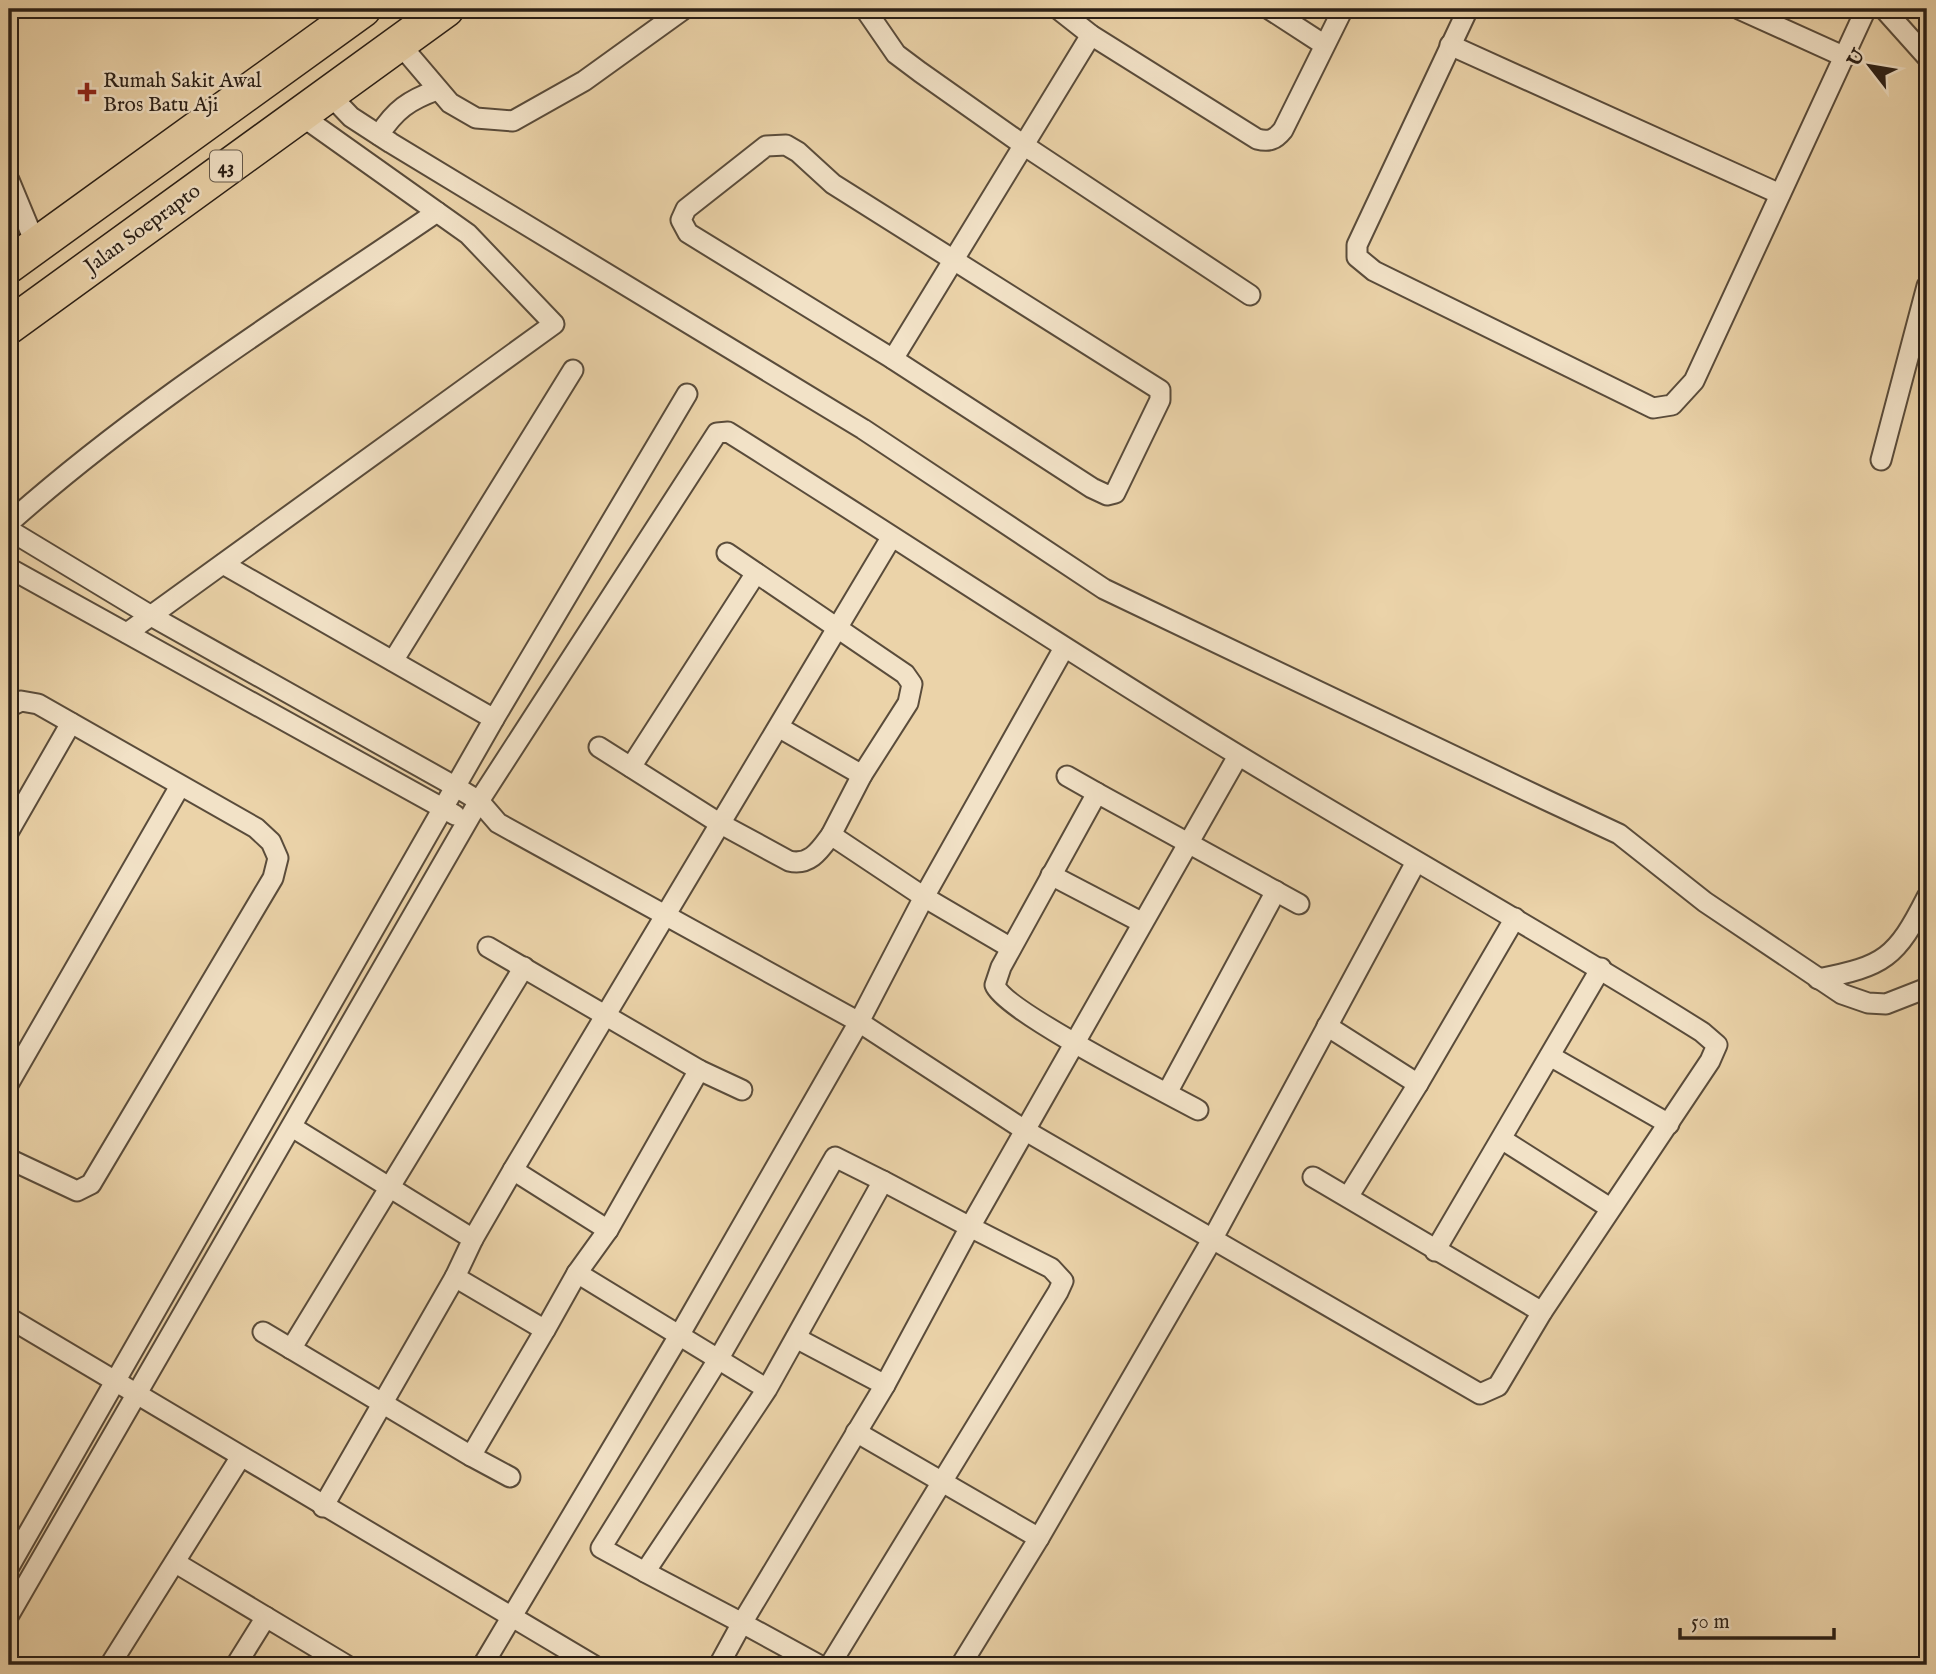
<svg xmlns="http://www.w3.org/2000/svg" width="1936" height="1674" viewBox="0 0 1936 1674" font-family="'IM FELL English',serif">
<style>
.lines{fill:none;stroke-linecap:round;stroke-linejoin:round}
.street-casing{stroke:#5a4c3b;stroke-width:23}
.highway-casing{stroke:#2a1f16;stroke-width:38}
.street{stroke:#f2e2c7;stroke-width:19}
.highway{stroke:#ebd3a9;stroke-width:35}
.poi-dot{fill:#8f2418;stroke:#f2e2c7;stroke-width:2.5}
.labels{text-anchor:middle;stroke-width:5;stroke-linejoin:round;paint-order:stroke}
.shield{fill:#f2e2c7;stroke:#665a4b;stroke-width:2}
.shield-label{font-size:19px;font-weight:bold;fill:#2a1f16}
.poi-label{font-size:21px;fill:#2a1f16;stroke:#f2e2c7;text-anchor:start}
.street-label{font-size:21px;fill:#2a1f16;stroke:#f2e2c7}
</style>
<rect width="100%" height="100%" fill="#ebd3a9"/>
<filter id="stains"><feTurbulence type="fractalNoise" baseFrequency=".00286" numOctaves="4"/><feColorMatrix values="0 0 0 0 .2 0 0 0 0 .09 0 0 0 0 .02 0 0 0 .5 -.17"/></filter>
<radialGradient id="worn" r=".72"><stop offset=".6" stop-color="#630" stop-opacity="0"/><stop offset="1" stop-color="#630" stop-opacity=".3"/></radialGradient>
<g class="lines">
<!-- street casing -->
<g class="street-casing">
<g id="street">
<polyline points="865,9 896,54 920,72 1025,146 1250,295"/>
<path d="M 1058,9 L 1091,35 L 1257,139 C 1269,142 1275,140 1283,130 L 1343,9"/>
<polyline points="1269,9 1323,44"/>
<polyline points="1468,9 1357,245 1357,257 1374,271 1653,408 1672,405 1694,381 1866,9"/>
<polyline points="1739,9 1845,57"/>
<polyline points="1884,9 1927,57"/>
<polyline points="398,42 450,103 476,118 513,121 584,81 684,9"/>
<polyline points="1450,45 1780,194"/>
<polyline points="328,93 351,117 391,143 863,429 1104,589 1544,799 1619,834 1705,902 1842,994 1868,1003 1886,1004 1927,988"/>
<path d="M 379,135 C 395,110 409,100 437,90"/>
<polygon points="786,145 798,152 833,184 1160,390 1160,400 1115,493 1107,495 1092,488 893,359 688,233 681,220 686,209 766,146"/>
<polyline points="9,180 36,245"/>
<polyline points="893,359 1091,35"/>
<polyline points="1881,460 1927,286"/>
<path d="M 9,523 C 140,406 292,311 437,212"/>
<path d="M 9,530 L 153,617 L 456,787 L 479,801 L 498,823 L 859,1022 L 1026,1131 L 1480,1394 L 1498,1386 L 1542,1312 L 1710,1061 L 1717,1045 L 1702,1032 C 1549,936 1392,849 1238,755 C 1066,651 899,539 728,432 L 717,433 L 479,801 L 9,1615"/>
<polyline points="727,553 905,674 912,684 908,703 862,775 831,835"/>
<polyline points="223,564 494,719 687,394"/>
<polyline points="9,568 455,815"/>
<polyline points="127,633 554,324 468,234 299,114"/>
<polyline points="393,661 573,370"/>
<polyline points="9,707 21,701 38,704 256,828 271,842 278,858 273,878 91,1184 77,1191 9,1159"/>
<polyline points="780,728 862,775"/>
<path d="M 599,747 L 719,823 L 789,861 C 810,866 820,850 831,835 L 924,897 L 1011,948"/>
<polyline points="631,767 756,573"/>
<polyline points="1067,776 1097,793"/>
<polyline points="9,831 71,723"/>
<polyline points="1051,875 1141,922"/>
<polyline points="488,947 699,1070 608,1230"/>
<path d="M 1818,979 C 1885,966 1896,958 1927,897"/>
<polyline points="1327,1026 1418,1084"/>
<polyline points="1550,1056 1669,1124"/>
<polyline points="699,1070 742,1090"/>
<polyline points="9,1083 180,786"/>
<polyline points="1167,1093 1276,891"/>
<path d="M 1198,1110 C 1165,1092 1004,1011 995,985 L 1001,967 L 1097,793 L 1299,904"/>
<polyline points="292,1127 473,1239 455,1277 545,1330 577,1273 767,1389 645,1572 742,1623 885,1385 970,1227 883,1181 767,1389"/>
<polyline points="1503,1140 1610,1208"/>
<polyline points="513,1170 891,538"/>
<polyline points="1313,1177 1542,1312"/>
<polyline points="1348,1197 1418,1084 1515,918"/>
<polyline points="473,1239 513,1170 608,1230 577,1273"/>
<polyline points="1435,1251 1601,968"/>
<polyline points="9,1318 593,1665"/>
<polyline points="263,1332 471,1456 545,1330"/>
<polyline points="796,1338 885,1385"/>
<polyline points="291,1349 524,967"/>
<polyline points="856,1432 1039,1538"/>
<polyline points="471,1456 510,1477"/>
<polyline points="323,1507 455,1277"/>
<polyline points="176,1563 346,1665"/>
<polyline points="9,1567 494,719"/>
<polyline points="645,1572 601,1548 719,1358 835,1157 883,1181"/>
<polyline points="110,1665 240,1458"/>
<polyline points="236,1665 266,1617"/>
<polyline points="483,1665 680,1334 859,1022 924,897 1064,648"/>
<polyline points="719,1665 742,1623 819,1665"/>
<polyline points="830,1665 1058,1292 1063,1281 1051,1268 970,1227 1238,756"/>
<polyline points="961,1665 1039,1538 1213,1238 1416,862"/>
</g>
</g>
<!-- highway casing -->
<g class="highway-casing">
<g id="highway">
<polyline points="9,265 363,9"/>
<polyline points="9,326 446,9"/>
</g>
</g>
<!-- street -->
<use href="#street" class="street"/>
<!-- highway -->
<use href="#highway" class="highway"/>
</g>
<!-- markers -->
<path class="poi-dot" d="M83.5 81.5h7v7h7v7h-7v7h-7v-7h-7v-7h7z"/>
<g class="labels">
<!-- shield labels -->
<rect class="shield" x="210" y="150.5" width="32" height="31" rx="5"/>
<g class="shield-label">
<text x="226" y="173">43</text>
</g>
<!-- poi labels -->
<g class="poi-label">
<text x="103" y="87">Rumah Sakit Awal<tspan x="103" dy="24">Bros Batu Aji</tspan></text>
</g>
<!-- street labels -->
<g class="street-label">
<text transform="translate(142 228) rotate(-36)" y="7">Jalan Soeprapto</text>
</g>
</g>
<!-- margin -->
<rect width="1936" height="1674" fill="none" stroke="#ebd3a9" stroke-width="35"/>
<rect x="10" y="10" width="1915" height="1653" fill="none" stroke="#2a1f16" stroke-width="3.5"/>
<rect x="18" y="18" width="1901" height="1639" fill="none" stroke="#2a1f16" stroke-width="2"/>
<!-- north arrow -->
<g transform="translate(1870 66) rotate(301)" stroke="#f2e2c7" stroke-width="5" paint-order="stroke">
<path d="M0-5L12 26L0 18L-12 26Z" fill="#2a1f16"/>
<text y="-10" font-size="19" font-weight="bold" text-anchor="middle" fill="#2a1f16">U</text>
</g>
<!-- scale -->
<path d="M1680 1628v10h154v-10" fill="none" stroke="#2a1f16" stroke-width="3.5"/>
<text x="1691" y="1628" font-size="21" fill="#2a1f16" stroke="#f2e2c7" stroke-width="5" paint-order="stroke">50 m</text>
<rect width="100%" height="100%" filter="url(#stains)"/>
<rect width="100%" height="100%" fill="url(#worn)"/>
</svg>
